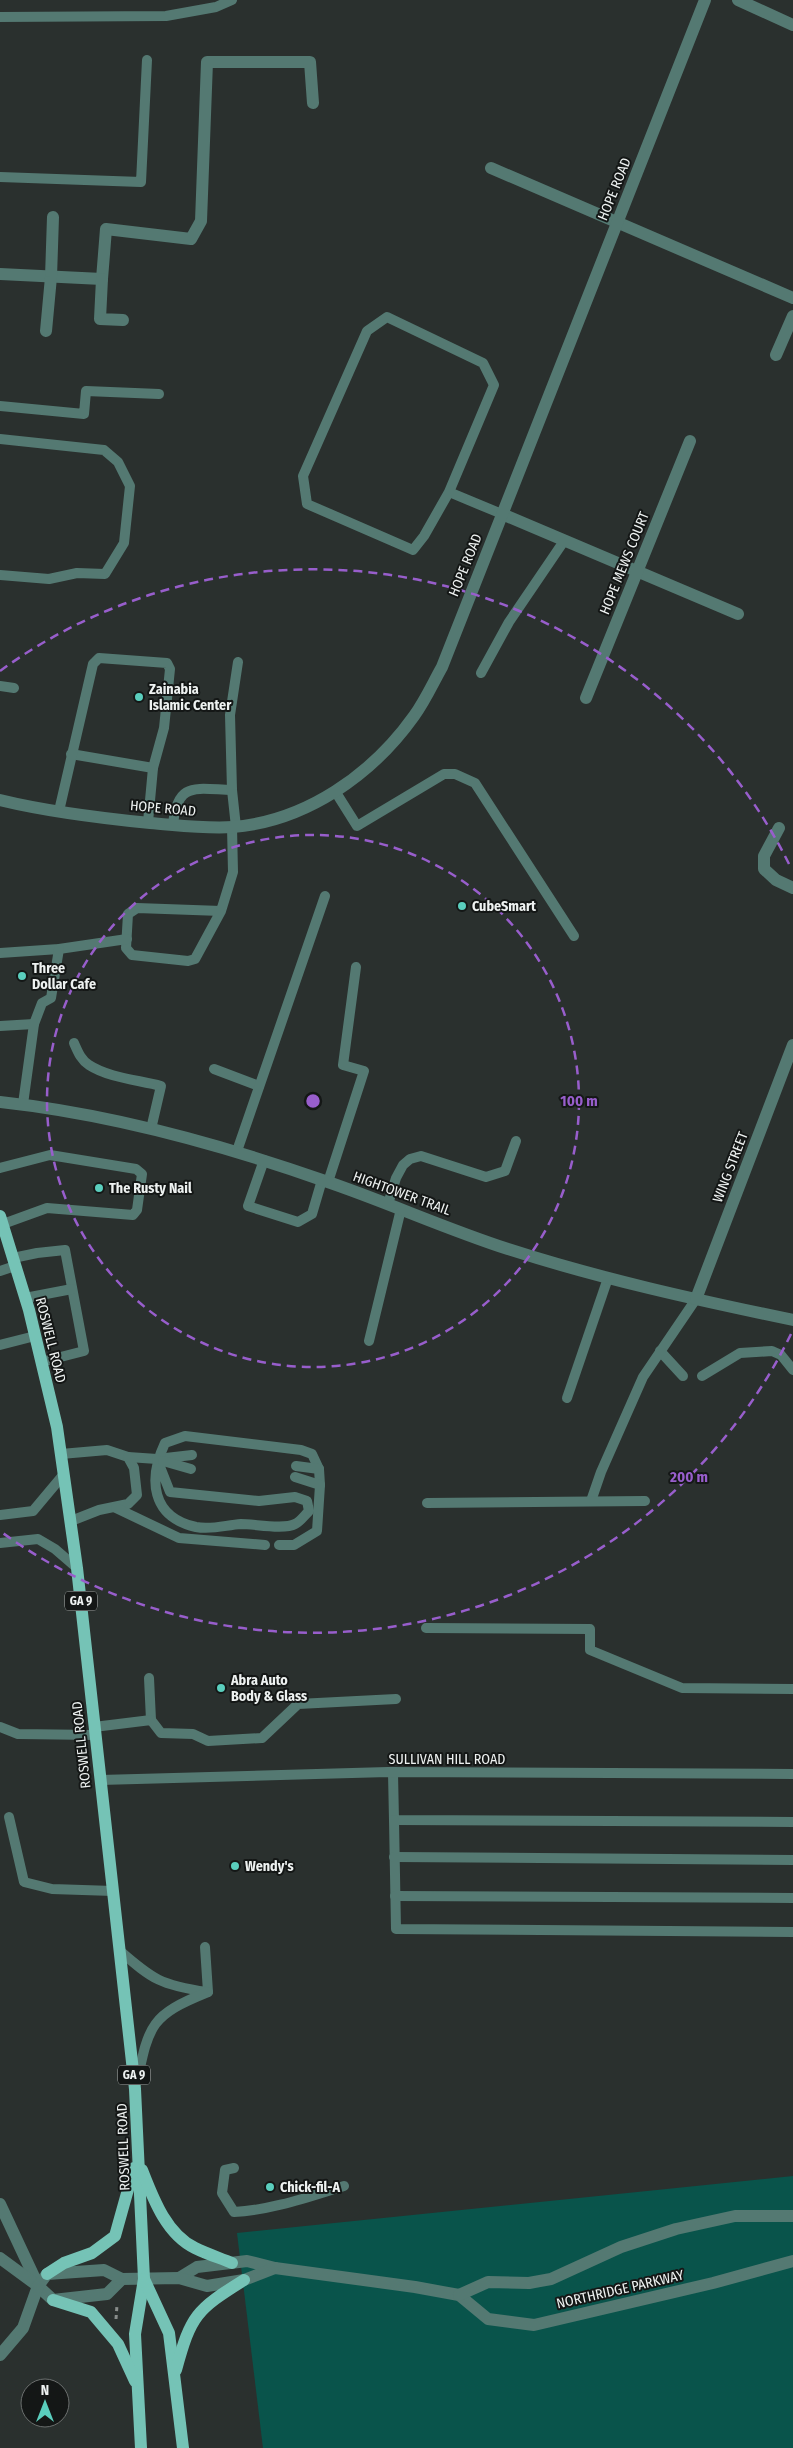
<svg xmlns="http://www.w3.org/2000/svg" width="793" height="2448" viewBox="0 0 793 2448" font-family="'Fira Sans Condensed',sans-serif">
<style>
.green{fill:#09544b}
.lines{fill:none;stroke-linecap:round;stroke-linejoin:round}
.path{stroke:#888d8b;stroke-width:3;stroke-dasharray:4 4;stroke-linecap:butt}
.service{stroke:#547972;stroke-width:10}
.minor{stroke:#547972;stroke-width:12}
.primary{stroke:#75c3b6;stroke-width:12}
.ring{fill:none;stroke:#985ecc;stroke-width:2.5;stroke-dasharray:9 6}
.poi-dot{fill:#5acebd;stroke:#141716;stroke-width:2}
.labels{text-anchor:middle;stroke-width:4;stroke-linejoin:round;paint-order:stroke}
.shield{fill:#141716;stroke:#adb0af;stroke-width:1}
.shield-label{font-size:12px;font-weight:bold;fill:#eef2f1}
.street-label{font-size:14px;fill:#eef2f1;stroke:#141716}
.poi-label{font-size:14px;font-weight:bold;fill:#eef2f1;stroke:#141716;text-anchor:start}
.centre{fill:#985ecc;stroke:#141716;stroke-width:2.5}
.ring-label{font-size:15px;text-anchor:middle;font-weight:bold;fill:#985ecc;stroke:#141716;stroke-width:4;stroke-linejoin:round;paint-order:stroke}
</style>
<rect width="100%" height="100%" fill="#2a302e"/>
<!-- green -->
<polygon class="green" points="793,2176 793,2448 263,2448 237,2233"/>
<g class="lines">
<!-- path -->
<polyline class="path" points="116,2319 117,2305"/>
<!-- service -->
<g class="service">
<polyline points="0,17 166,16 216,7 232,0"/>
<polyline points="0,177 141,182 147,60"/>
<polyline points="0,406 84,414 86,391 159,394"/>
<polyline points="0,439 104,450 118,462 130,486 124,543 105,574 77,573 49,579 0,575"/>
<polyline points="449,492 424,536 413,550 307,504 303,476 367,331 387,317 483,363 494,385 449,492 502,514"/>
<polyline points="481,673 509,622 564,541"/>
<polyline points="0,686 14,688"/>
<polyline points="71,754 153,768"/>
<polyline points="335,791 357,826 444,774 455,774 475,783 574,936"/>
<polyline points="59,811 93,664 99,658 167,663 170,669 164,728 153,768 148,822"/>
<path d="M 173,825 C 177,781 195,789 232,790"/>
<polyline points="236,827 232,790 230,715 238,662"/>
<polyline points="221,911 137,908 128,914 126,948 132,955 188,961 195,959 221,911 233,872 232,827"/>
<polyline points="0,953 59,949 127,939"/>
<polyline points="0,1026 34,1024"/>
<path d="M 74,1043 C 78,1052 81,1060 89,1065 C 109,1078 139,1080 161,1086 L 151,1129"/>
<polyline points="214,1069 259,1086"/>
<polyline points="23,1104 34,1024 42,1003 51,998 59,949"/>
<polyline points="237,1151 325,896"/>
<polyline points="264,1160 248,1206 298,1222 312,1214 322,1180"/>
<polyline points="0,1168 50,1155 136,1169 142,1174 137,1210 133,1215 47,1208 0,1225"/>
<polyline points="328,1182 364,1071 343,1065 356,967"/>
<polyline points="388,1204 396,1178 403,1165 410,1159 421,1156 486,1177 505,1171 516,1141"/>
<polyline points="13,1258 37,1253 65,1250 84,1351 41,1362"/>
<polyline points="0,1271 15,1266"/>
<polyline points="25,1298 72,1289"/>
<polyline points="369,1341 401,1209"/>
<polyline points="0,1345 35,1336"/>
<polyline points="660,1351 683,1376"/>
<polyline points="702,1376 740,1353 772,1351 781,1355 793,1370"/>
<polyline points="567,1398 608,1278"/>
<polyline points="61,1454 107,1450 128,1457 134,1468 137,1495 128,1504 99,1510 71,1521"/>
<polyline points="128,1457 157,1459 192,1455"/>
<path d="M 157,1459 L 170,1492 L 259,1501 L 295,1497 L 307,1501 L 309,1511 C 305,1515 300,1522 295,1524 C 284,1530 255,1524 241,1524 C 226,1525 212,1530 196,1527 C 151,1517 148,1479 165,1443 L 185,1436 L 301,1450 L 312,1454 L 319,1469"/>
<polyline points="163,1461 191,1469"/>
<polyline points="296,1466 319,1469 320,1485"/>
<polyline points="591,1501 601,1472 643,1377 696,1299"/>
<polyline points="427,1503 645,1501"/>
<polyline points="116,1508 179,1538 265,1545"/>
<polyline points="0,1515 33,1511 64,1474"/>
<polyline points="0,1543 38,1539 55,1549 77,1568"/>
<polyline points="279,1545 294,1545 317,1531 320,1485 295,1477"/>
<polyline points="426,1628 590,1629 590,1650 682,1688 793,1689"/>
<polyline points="149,1678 151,1720"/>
<polyline points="0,1727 18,1734 95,1735"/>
<polyline points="94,1727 151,1720 161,1733 193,1734 208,1741 262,1738 298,1704 396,1699"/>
<polyline points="393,1773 394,1820 793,1822"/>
<polyline points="100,1780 388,1772 793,1774"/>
<polyline points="9,1817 24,1882 52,1889 113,1891"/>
<polyline points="394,1820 396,1929 793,1932"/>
<polyline points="394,1857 793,1860"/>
<polyline points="395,1896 793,1898"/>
<polyline points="205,1947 208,1992"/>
<path d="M 119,1950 C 153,1980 161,1985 207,1992"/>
<path d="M 137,2082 C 149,2024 151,2015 208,1992"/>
<path d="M 234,2168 L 225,2170 L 222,2193 L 234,2212 C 272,2210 308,2197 344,2186"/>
</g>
<!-- minor -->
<g class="minor">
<polyline points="738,0 793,25"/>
<polyline points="491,168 793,298"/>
<polyline points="0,274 102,279 106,229 191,239 201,221 207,62 310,62 313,103"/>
<polyline points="102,279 100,319 123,320"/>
<polyline points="46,331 51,277 53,217"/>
<polyline points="776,355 793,316"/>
<polyline points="502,514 738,614"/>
<polyline points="586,698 690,441"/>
<path d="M 0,800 C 49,812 100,818 150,823 C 177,825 205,829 233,827 C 306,821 372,775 414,716 C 425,701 433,683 442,667 L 705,0"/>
<polyline points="779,828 764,856 764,869 776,880 793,888"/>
<path d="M 0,1102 C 111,1114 220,1144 325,1181 C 387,1202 446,1229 508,1249 C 601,1279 697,1300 793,1320"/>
<polyline points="696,1299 793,1045"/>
<polyline points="0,2204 37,2283"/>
<polyline points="0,2258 38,2286 53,2300 107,2294 122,2279"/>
<polyline points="179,2278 197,2267 247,2261 275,2268 415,2287 459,2295 488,2319 534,2325 713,2283 793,2261"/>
<polyline points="459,2295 488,2282 529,2283 551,2279 621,2247 676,2229 735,2216 793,2216"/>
<polyline points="0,2355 23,2328 38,2286 47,2274 104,2270 122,2279 179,2278 207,2286 244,2280 275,2268"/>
</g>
<!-- primary -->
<g class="primary">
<polyline points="0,1216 29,1310 57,1427 77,1568 135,2089 144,2279 135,2334 141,2448"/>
<path d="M 142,2170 C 153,2198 166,2234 195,2248 C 207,2254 220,2258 232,2263"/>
<polyline points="47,2274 64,2263 92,2253 115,2236 134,2168"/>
<polyline points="144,2279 169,2333 183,2448"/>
<polyline points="53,2300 91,2312 118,2344 135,2381"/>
<path d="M 176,2370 C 191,2315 196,2310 244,2280"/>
</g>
</g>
<!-- distance rings -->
<g class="ring">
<circle cx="313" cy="1101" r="266"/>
<path d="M791 1334A532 532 0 0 1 0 1531M0 671A532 532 0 0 1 791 868"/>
</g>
<!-- markers -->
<g class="poi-dot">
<circle cx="139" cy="697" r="5"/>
<circle cx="462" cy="906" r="5"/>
<circle cx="22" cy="976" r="5"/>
<circle cx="99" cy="1188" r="5"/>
<circle cx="221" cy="1688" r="5"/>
<circle cx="235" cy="1866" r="5"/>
<circle cx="270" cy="2187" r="5"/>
</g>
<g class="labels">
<!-- shield labels -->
<g class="shield">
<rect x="65" y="1591.5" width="32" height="19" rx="4"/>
<rect x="118" y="2065.5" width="32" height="19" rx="4"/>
</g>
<g class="shield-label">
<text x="81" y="1605">GA 9</text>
<text x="134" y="2079">GA 9</text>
</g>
<!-- street labels -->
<g class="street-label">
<text transform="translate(614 189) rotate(-68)" y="5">HOPE ROAD</text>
<text transform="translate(624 563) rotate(-68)" y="5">HOPE MEWS COURT</text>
<text transform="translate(465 565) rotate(-68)" y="5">HOPE ROAD</text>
<text transform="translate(163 808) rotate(5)" y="5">HOPE ROAD</text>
<text transform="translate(730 1167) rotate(-69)" y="5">WING STREET</text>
<text transform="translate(402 1193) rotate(20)" y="5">HIGHTOWER TRAIL</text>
<text transform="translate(51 1340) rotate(76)" y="5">ROSWELL ROAD</text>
<text transform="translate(81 1745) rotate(-96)" y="5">ROSWELL ROAD</text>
<text x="447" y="1764">SULLIVAN HILL ROAD</text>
<text transform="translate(123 2147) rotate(-92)" y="5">ROSWELL ROAD</text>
<text transform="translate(620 2289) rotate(-13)" y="5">NORTHRIDGE PARKWAY</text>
</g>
<!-- poi labels -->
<g class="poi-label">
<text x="149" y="694">Zainabia<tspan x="149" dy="16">Islamic Center</tspan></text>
<text x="472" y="911">CubeSmart</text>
<text x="32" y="973">Three<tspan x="32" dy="16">Dollar Cafe</tspan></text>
<text x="109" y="1193">The Rusty Nail</text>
<text x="231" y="1685">Abra Auto<tspan x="231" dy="16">Body &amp; Glass</tspan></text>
<text x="245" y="1871">Wendy's</text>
<text x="280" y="2192">Chick-fil-A</text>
</g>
</g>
<circle cx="313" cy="1101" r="8" class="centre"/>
<g class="ring-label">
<text x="579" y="1106">100 m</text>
<text x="689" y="1482">200 m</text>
</g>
<!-- north arrow -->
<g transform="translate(45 2403)"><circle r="24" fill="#141716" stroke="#6b6f6e"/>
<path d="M0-4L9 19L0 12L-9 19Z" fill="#5acebd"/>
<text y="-8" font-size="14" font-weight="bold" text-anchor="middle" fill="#eef2f1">N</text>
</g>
</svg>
